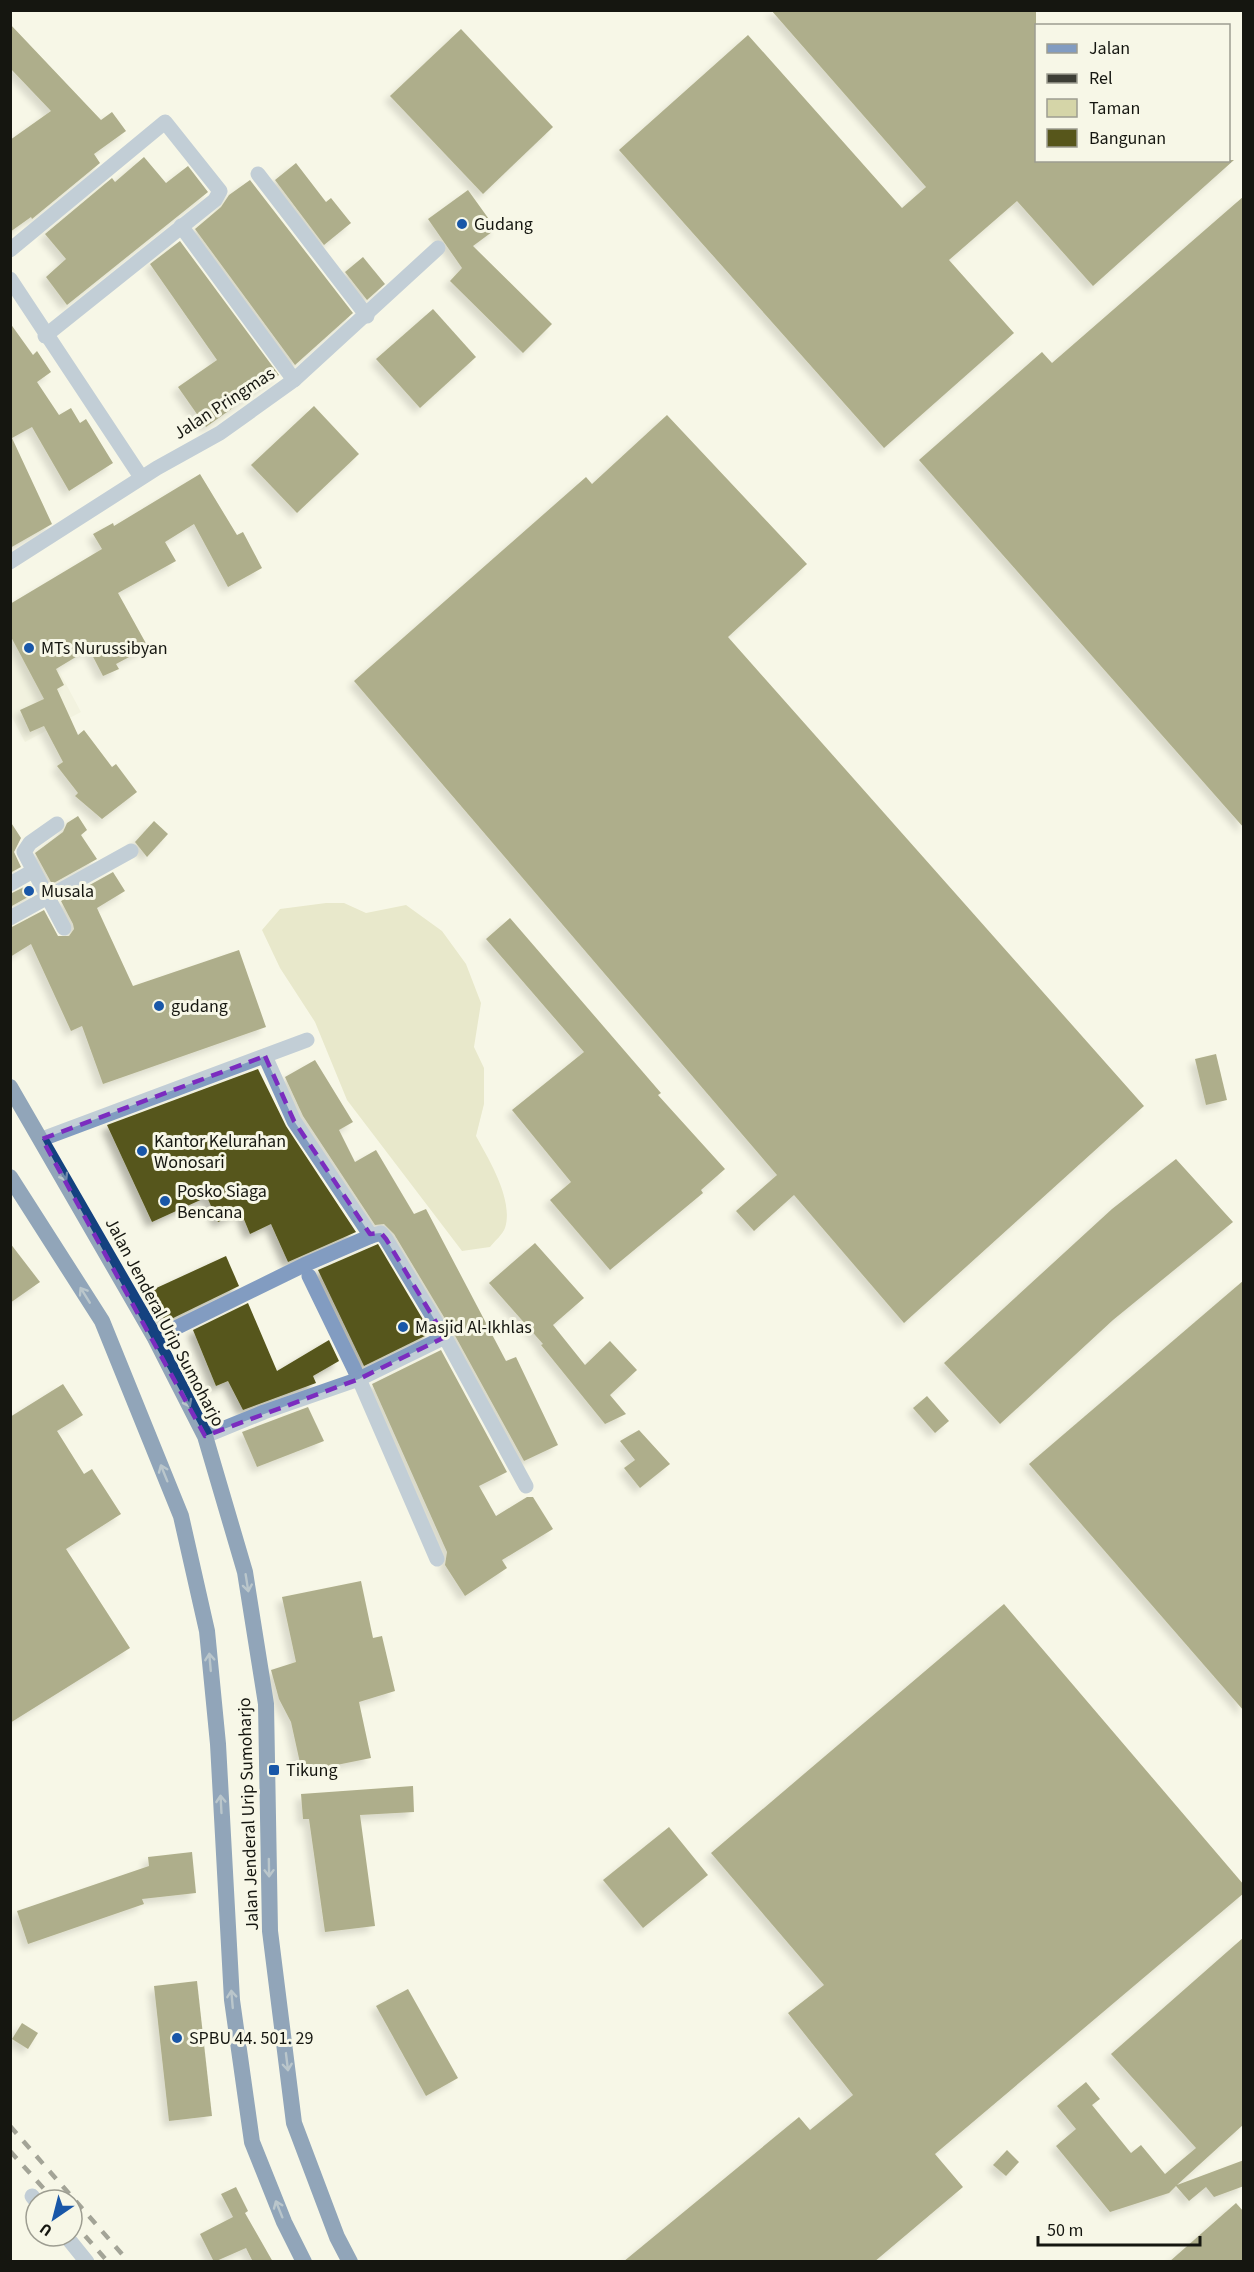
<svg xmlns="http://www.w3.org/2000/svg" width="1254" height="2272" viewBox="0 0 1254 2272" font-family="'Source Sans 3',sans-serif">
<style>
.built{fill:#ebecd5}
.green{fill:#d5d5a8}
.building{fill:#57561b;filter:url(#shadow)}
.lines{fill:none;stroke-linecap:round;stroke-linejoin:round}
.minor{stroke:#829cc1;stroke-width:15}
.trunk{stroke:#144280;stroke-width:16}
.rail{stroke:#3d3e36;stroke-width:4.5;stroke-dasharray:10 10;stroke-linecap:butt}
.oneway{stroke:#6f8aa9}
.marked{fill:none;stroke:#7b2cbf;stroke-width:4.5;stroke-dasharray:12 8;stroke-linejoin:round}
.poi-dot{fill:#1957a8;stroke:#f7f7e7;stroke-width:2}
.labels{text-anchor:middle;stroke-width:6;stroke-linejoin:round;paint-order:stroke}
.poi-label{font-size:18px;fill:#151610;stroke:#f7f7e7;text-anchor:start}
.street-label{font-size:18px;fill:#151610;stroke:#f7f7e7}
</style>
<defs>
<filter id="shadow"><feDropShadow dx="-5.5" dy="5.5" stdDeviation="3" flood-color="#0004"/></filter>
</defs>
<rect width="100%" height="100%" fill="#f7f7e7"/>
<!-- built -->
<polygon class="built" points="26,609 81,712 25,742 11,715 11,617"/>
<!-- green -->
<path class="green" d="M 326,903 L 344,903 L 366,913 L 406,905 L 442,931 L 466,964 L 481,1003 L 474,1047 L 484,1068 L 484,1104 L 476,1136 C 489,1160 514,1200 505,1228 C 503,1234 494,1242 490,1247 L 462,1251 L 347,1100 L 315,1022 L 280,968 L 262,930 L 280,909 Z"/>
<!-- building -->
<g class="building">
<polygon points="771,10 1036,10 1036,160 1234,160 1093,286 1017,201 949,260 1014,333 884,448 619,150 748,35 902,208 926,187"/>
<polygon points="10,24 101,120 112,112 126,131 94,154 100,163 32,219 31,217 10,232 10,140 51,111 10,68"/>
<polygon points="461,29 553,127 483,194 390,96"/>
<polygon points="144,157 166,183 188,166 208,192 67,305 46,277 66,259 45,234 112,178 115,182"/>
<polygon points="296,163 326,202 331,198 351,223 324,245 275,180"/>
<polygon points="250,180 353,313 295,365 195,229 221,207 229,195"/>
<polygon points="468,190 496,229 473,246 552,324 523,353 450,281 462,268 428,219"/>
<polygon points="1244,196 1244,828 919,460 1042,352 1052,363"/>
<polygon points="180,241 279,375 206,427 178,387 217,360 150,264"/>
<polygon points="363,257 385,284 367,300 345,272"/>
<polygon points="433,309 476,357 420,408 376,359"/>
<polygon points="10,323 33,355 37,351 51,372 37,382 59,415 71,408 80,423 86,419 113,463 69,491 32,427 12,438 52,524 10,548"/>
<polygon points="314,406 359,454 297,513 251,465"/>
<polygon points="667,415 807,564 728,637 1144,1106 904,1323 794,1195 754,1231 736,1211 777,1175 354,681 586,477 592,484"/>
<polygon points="200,474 237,535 243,532 262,568 228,587 194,524 165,542 176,561 118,593 148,647 116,664 119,669 103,676 89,649 56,669 64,685 57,689 78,735 84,730 112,767 116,764 137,792 102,819 75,796 78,793 57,766 63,762 44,726 30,732 20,710 44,699 10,635 10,604 102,549 93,534 113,523 114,526"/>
<polygon points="78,816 87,830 81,835 97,859 52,884 35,853 63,832 67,823"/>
<polygon points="10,821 21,838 14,852 21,867 10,873"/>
<polygon points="154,821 168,834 147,857 135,842"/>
<polygon points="113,872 125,891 97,908 133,986 239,950 266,1027 103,1084 82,1026 71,1031 31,944 10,957 10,928 44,910 58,936 69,936 74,929 73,924 61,901"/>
<polygon points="30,884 35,893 10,907 10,894"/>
<polygon points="510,918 661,1093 658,1095 725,1169 701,1190 703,1193 610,1270 550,1200 571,1182 512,1110 584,1052 486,939"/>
<polygon points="1216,1054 1227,1100 1206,1105 1195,1059"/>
<polygon points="315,1060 353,1122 339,1130 355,1162 376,1150 414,1214 426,1209 506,1361 516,1357 558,1445 524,1461 453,1332 394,1234 384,1224 375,1225 303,1116 285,1077"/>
<polygon points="258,1069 286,1126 356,1232 288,1262 271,1224 250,1234 241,1212 218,1222 207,1197 152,1222 107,1125"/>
<polygon points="1176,1159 1233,1222 1113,1320 1000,1424 944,1363 1112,1209"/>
<polygon points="10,1243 40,1282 10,1303"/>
<polygon points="535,1243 584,1298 553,1325 585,1365 610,1341 637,1370 610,1395 626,1414 605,1424 541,1345 543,1344 489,1283"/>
<polygon points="378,1244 431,1333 364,1366 318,1270"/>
<polygon points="226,1256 239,1286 165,1322 152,1290"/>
<polygon points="1244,1280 1244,1711 1029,1464"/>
<polygon points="248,1303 277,1371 329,1340 339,1361 313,1376 316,1383 243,1410 228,1381 216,1386 193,1330"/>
<polygon points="441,1350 507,1472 479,1486 496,1516 527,1497 533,1497 553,1529 502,1560 507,1568 465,1596 445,1565 447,1552 372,1384"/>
<polygon points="63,1384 83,1415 57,1431 84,1474 92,1469 121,1514 66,1549 130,1648 10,1723 10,1417"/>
<polygon points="927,1396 949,1421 935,1433 913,1408"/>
<polygon points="308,1407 324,1441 257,1467 242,1432"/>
<polygon points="639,1430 670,1464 640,1488 624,1468 635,1460 620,1441"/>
<polygon points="361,1581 373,1638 382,1636 395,1691 359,1702 371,1758 302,1772 291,1722 279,1699 271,1670 296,1662 282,1597"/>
<polygon points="1004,1604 1244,1885 1244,1893 935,2154 963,2187 874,2262 623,2262 799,2117 810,2130 853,2095 788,2013 824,1985 711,1853"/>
<polygon points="413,1786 414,1812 360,1815 375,1926 325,1932 309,1819 303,1819 301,1794"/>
<polygon points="669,1827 708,1875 643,1928 603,1880"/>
<polygon points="192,1852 196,1893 142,1899 144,1904 28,1944 17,1911 149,1866 148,1857"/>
<polygon points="1244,1937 1244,2124 1177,2185 1244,2160 1244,2186 1214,2197 1206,2187 1189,2201 1176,2186 1169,2193 1110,2212 1056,2146 1076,2129 1057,2106 1086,2082 1100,2099 1092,2105 1131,2153 1141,2145 1165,2174 1196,2148 1111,2054"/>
<polygon points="197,1981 212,2116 169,2121 154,1986"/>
<polygon points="408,1989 458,2078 426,2096 376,2006"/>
<polygon points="22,2023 38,2033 28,2049 12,2039"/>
<polygon points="1007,2150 1019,2162 1006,2176 993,2165"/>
<polygon points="236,2187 248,2211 245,2213 273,2262 253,2262 246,2248 214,2262 200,2234 233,2217 221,2194"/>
<polygon points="1236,2203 1244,2212 1244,2262 1169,2262"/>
</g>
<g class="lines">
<!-- minor -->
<g class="minor">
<polyline points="258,174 367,316"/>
<polyline points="181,226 294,380"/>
<polyline points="10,250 165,122 220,191 215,200 45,336"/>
<polyline points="10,279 141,477"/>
<polyline points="10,562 157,468 220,433 294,380 438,248"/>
<polyline points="57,824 30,843 24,852 64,928"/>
<polyline points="10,884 33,871"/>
<polyline points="10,918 131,851"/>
<polyline points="265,1056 294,1121 371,1236 381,1233 386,1239 445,1337 526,1486"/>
<polyline points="42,1139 307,1040"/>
<polyline points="309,1276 359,1379 437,1559"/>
<polyline points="155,1338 304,1265 371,1236"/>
<polyline points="205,1436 264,1412 359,1379 445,1337"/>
<polyline points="32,2196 36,2201"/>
<polyline points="66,2236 87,2262"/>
</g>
<!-- trunk -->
<g class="trunk">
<polyline points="10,1087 155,1338 205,1436 245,1572 266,1704 270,1931 294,2123 337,2237 350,2262"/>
<polyline points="10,1177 102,1321 181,1516 207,1631 218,1744 232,2000 252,2142 284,2222 304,2262"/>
</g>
<!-- rail -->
<g class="rail">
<polyline points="10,2126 129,2262"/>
<polyline points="10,2151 54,2200"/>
<polyline points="72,2221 108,2262"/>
</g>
</g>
<!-- one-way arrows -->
<defs><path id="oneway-shaft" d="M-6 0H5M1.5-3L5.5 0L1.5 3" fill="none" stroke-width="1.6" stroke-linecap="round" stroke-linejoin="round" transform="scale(1.5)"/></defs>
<g class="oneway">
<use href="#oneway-shaft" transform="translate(62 1173) rotate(60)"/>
<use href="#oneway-shaft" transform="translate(85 1295) rotate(-122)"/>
<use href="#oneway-shaft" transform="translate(186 1399) rotate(63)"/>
<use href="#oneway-shaft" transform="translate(164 1473) rotate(-112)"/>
<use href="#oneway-shaft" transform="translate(247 1583) rotate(81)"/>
<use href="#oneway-shaft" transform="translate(210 1662) rotate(-95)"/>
<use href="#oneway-shaft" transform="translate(221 1804) rotate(-93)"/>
<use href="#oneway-shaft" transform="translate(269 1868) rotate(89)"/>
<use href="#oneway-shaft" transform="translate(232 1999) rotate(-95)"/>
<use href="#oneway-shaft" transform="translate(287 2062) rotate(83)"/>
<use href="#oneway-shaft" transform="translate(279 2209) rotate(-112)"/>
</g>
<!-- marked area -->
<path d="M0 0H1254V2272H0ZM 265,1056 L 294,1121 L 370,1234 L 381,1233 L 386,1239 L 445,1337 L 359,1379 L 205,1436 L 42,1139 Z" fill="#f7f7e7" fill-opacity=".55" fill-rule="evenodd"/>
<path class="marked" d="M 265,1056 L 294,1121 L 370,1234 L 381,1233 L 386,1239 L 445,1337 L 359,1379 L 205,1436 L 42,1139 Z"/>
<!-- markers -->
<g class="poi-dot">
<circle cx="462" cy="224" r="6"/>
<circle cx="29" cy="648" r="6"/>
<circle cx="29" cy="891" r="6"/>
<circle cx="159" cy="1006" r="6"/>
<circle cx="142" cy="1151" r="6"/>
<circle cx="165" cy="1201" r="6"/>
<circle cx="403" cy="1327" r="6"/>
<rect x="268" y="1764" width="12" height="12" rx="3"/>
<circle cx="177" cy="2038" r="6"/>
</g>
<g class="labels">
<!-- poi labels -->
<g class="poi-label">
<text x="474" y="230">Gudang</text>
<text x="41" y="654">MTs Nurussibyan</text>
<text x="41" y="897">Musala</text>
<text x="171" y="1012">gudang</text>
<text x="154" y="1147">Kantor Kelurahan<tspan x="154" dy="21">Wonosari</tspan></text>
<text x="177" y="1197">Posko Siaga<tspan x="177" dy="21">Bencana</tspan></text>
<text x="415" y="1333">Masjid Al-Ikhlas</text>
<text x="286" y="1776">Tikung</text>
<text x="189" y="2044">SPBU 44. 501. 29</text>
</g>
<!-- street labels -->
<g class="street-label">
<text transform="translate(224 403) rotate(-33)" y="6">Jalan Pringmas</text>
<text transform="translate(165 1322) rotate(62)" y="6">Jalan Jenderal Urip Sumoharjo</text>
<text transform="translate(248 1814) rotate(-92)" y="6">Jalan Jenderal Urip Sumoharjo</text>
</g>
</g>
<!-- border -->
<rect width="1254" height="2272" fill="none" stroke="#151610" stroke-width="24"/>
<!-- legend -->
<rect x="1035" y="24" width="195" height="138" fill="#f7f7e7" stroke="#9d9d91" stroke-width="1.5"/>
<rect x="1047" y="44" width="30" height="9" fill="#829cc1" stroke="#9d9d91" stroke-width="1.5"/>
<text x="1089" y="54" font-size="18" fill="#151610">Jalan</text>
<rect x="1047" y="74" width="30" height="9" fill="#3d3e36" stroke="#9d9d91" stroke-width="1.5"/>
<text x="1089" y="84" font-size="18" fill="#151610">Rel</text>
<rect x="1047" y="99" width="30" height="18" fill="#d5d5a8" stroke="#9d9d91" stroke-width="1.5"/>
<text x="1089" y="114" font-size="18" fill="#151610">Taman</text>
<rect x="1047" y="129" width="30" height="18" fill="#57561b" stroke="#9d9d91" stroke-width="1.5"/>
<text x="1089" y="144" font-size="18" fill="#151610">Bangunan</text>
<!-- north arrow -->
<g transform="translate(54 2218) rotate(215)"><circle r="28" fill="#f7f7e7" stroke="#9d9d91" stroke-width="1.5"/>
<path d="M0-4.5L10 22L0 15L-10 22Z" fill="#1957a8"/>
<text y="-9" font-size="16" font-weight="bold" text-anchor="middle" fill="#151610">U</text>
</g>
<!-- scale -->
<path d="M1038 2236v9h162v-9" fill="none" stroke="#151610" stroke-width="3"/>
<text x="1047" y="2236" font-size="18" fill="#151610" stroke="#f7f7e7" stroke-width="4.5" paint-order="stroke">50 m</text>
</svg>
